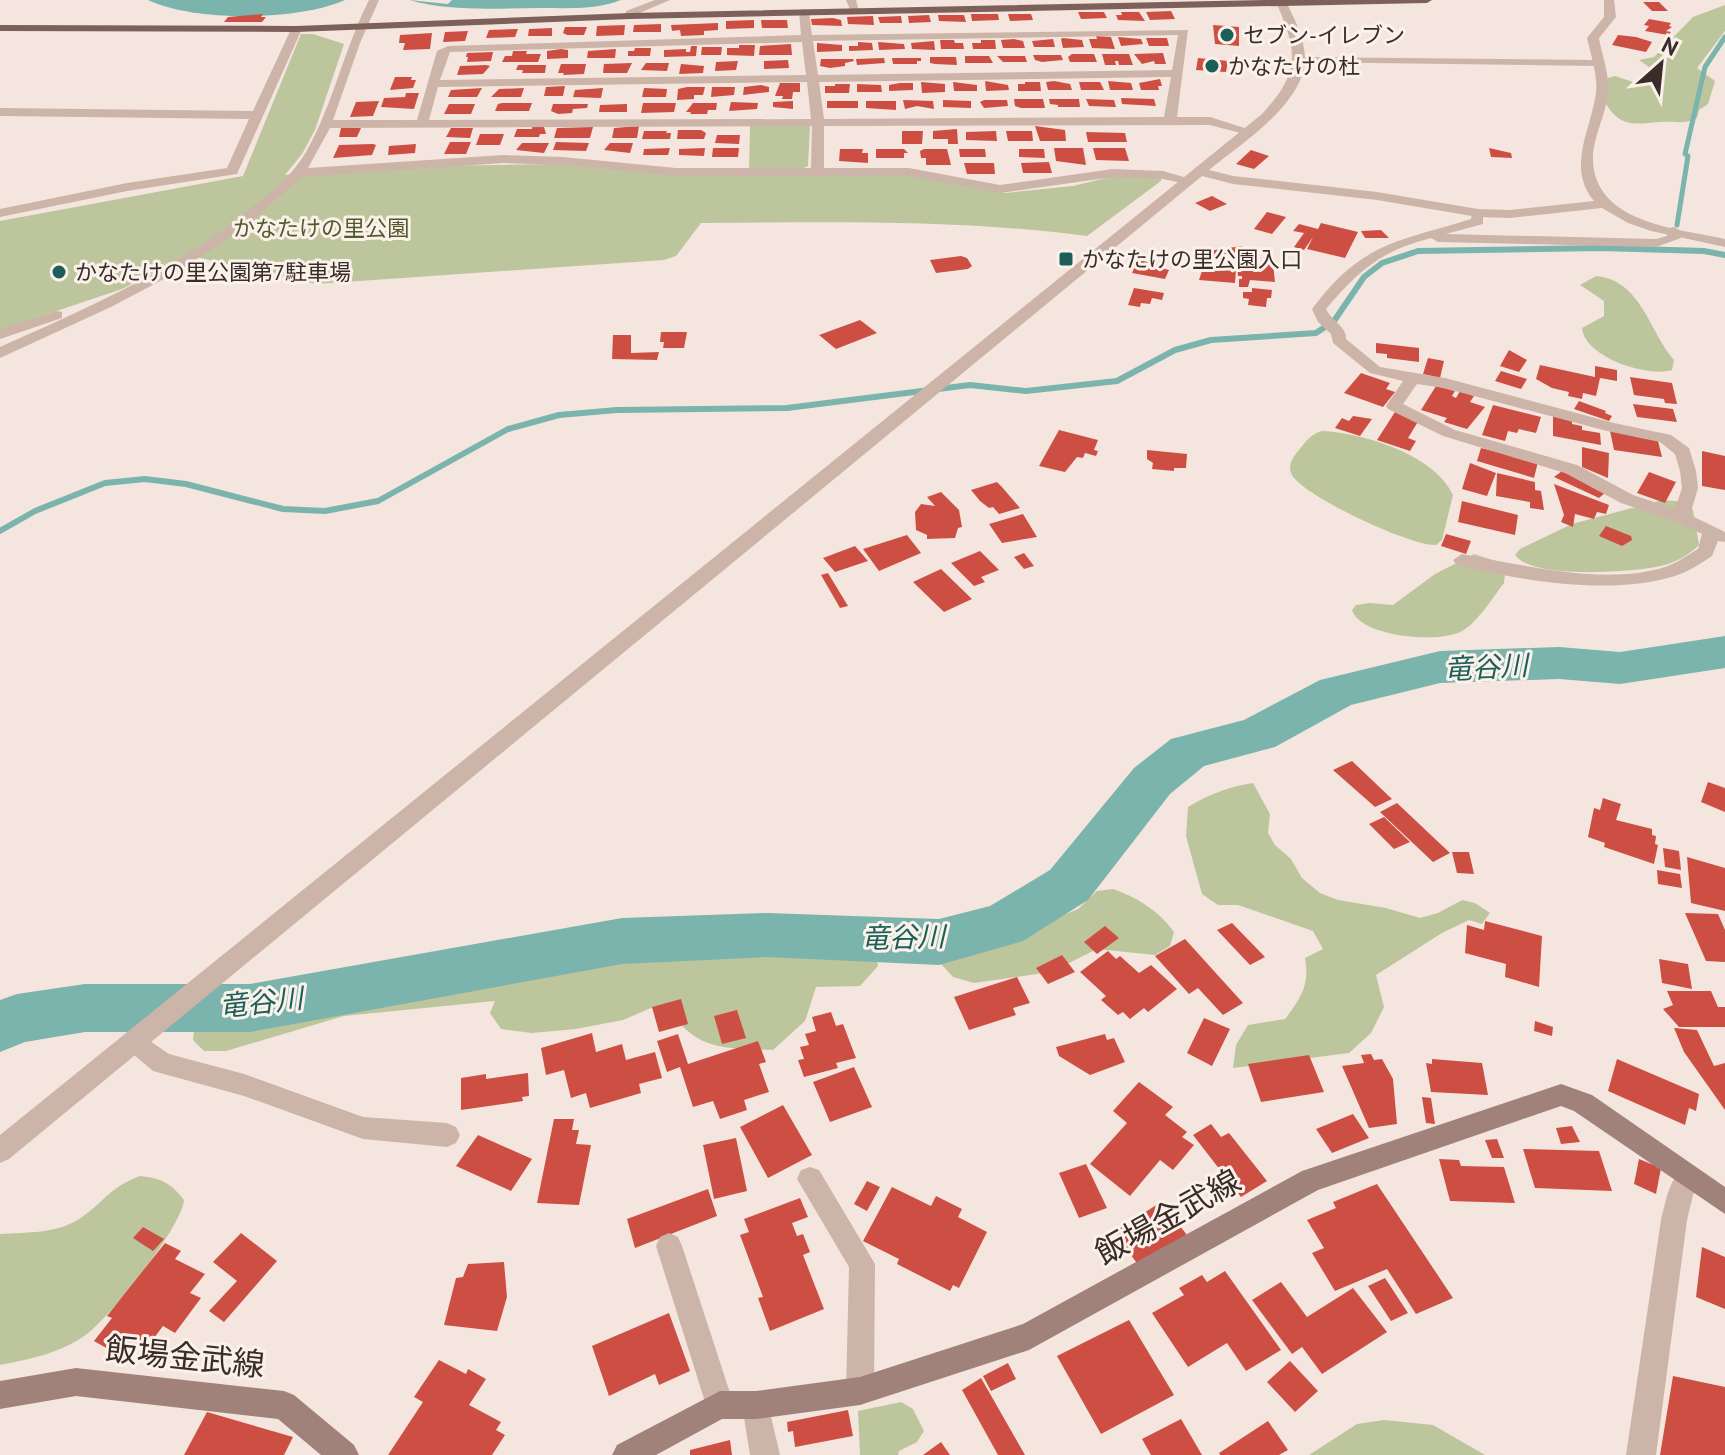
<svg xmlns="http://www.w3.org/2000/svg" width="1725" height="1455" viewBox="0 0 1725 1455" font-family="'PT Sans','Noto Sans JP',sans-serif">
<style>
.green{fill:#bdc59d}
.water{fill:#7bb3ad}
.lines{fill:none;stroke-linecap:round;stroke-linejoin:round}
.stream-far1{stroke:#7bb3ad;stroke-width:5}
.stream{stroke:#7bb3ad;stroke-width:6}
.river{fill:#7bb3ad;fill-rule:evenodd}
.building{fill:#cd4f44}
.minor{fill:#cdb4a9;fill-rule:evenodd}
.tertiary{fill:#cdb4a9;fill-rule:evenodd}
.secondary{fill:#a1827a;fill-rule:evenodd}
.primary{fill:#7d605a;fill-rule:evenodd}
.poi-dot{fill:#1c5f58;stroke:#fbf1eb;stroke-width:3}
.labels{text-anchor:middle;stroke-width:6;stroke-linejoin:round;paint-order:stroke}
.far-poi-label{font-size:22px;fill:#3a2c29;stroke:#fbf1eb;text-anchor:start}
.far-park-label{font-size:22px;fill:#505a2b;stroke:#fbf1eb}
.water-label{font-size:28px;font-style:italic;fill:#1c5f58;stroke:#fbf1eb}
.near-street-label{font-size:32px;fill:#3a2c29;stroke:#fbf1eb}
</style>
<rect width="100%" height="100%" fill="#f4e6de"/>
<!-- green -->
<g class="green">
<path d="M 1725,5 L 1725,31 L 1697,68 L 1715,81 L 1708,104 L 1699,110 L 1697,118 C 1683,125 1674,121 1659,122 C 1625,126 1615,124 1599,91 L 1608,78 L 1615,76 L 1642,85 L 1649,67 L 1639,60 L 1654,57 L 1693,17 Z"/>
<path d="M 301,34 L 313,34 L 344,44 L 315,130 L 302,154 L 285,175 L 438,166 L 555,164 L 673,175 L 906,175 L 1005,193 L 1073,186 L 1114,176 L 1161,178 L 1161,181 L 1087,236 C 959,219 830,222 701,223 L 676,256 L 664,260 L 316,284 L 187,255 L 122,289 L 0,330 L 0,221 L 243,176 Z"/>
<polygon points="810,125 808,166 795,172 749,171 750,126"/>
<path d="M 1596,276 C 1641,280 1649,331 1674,360 L 1672,370 C 1648,378 1584,357 1582,328 L 1604,316 L 1604,301 L 1580,285 Z"/>
<path d="M 1322,431 C 1364,433 1435,455 1453,495 L 1442,540 L 1436,545 C 1412,547 1298,494 1291,473 C 1288,464 1293,457 1299,450 C 1306,441 1311,434 1322,431 Z"/>
<path d="M 1662,500 L 1686,502 L 1693,510 L 1699,545 C 1688,556 1676,562 1661,566 C 1633,572 1533,580 1515,555 L 1520,549 L 1572,524 Z"/>
<path d="M 1474,554 L 1499,562 L 1505,574 L 1504,583 C 1492,598 1479,621 1462,631 C 1440,644 1360,637 1352,610 L 1356,605 L 1370,603 L 1393,605 L 1435,574 Z"/>
<path d="M 1253,783 L 1270,814 L 1268,833 L 1275,845 L 1291,859 L 1302,878 L 1320,893 L 1338,900 L 1386,908 L 1420,918 L 1438,913 L 1462,900 L 1475,903 L 1490,913 L 1482,924 L 1469,920 L 1442,933 L 1376,975 L 1384,1007 L 1371,1033 L 1349,1053 L 1233,1068 L 1236,1045 L 1248,1025 L 1285,1019 C 1301,998 1310,985 1305,958 L 1323,949 L 1313,931 L 1238,905 L 1218,905 L 1202,894 L 1186,836 L 1188,807 C 1207,795 1231,786 1253,783 Z"/>
<path d="M 1113,889 C 1137,897 1159,911 1174,932 L 1170,946 L 1155,955 L 1097,949 L 1051,972 L 974,983 L 953,977 L 941,964 L 947,951 L 959,944 L 1047,922 L 1078,909 L 1097,891 Z"/>
<path d="M 803,929 C 830,931 854,937 876,954 L 878,966 L 860,986 L 816,987 L 805,1021 L 773,1050 C 730,1048 698,1052 672,1013 L 651,1008 L 623,1020 L 576,1029 L 532,1033 L 501,1029 L 490,1013 L 495,1001 L 344,1016 L 226,1051 L 204,1051 L 193,1040 C 193,1017 216,1009 233,998 C 324,979 416,954 509,943 C 606,932 705,933 803,929 Z"/>
<path d="M 140,1176 C 161,1178 171,1183 184,1200 C 182,1227 110,1317 87,1334 C 61,1353 31,1359 0,1365 L 0,1234 C 27,1232 56,1234 79,1219 C 104,1203 108,1188 140,1176 Z"/>
<polygon points="901,1402 913,1409 924,1431 917,1442 899,1451 898,1455 860,1455 858,1411"/>
<polygon points="1384,1420 1433,1425 1485,1455 1309,1455 1357,1424"/>
</g>
<!-- water -->
<g class="water">
<path d="M 148,0 L 345,0 C 298,21 194,22 148,0 Z"/>
<path d="M 409,0 L 448,4 L 452,0 L 621,0 C 595,10 569,8 541,8 C 495,8 453,12 409,0 Z"/>
</g>
<g class="lines">
<!-- stream-far1 -->
<polyline class="stream-far1" points="1677,225 1688,156 1685,154 1705,67 1725,37"/>
<!-- stream -->
<polyline class="stream" points="0,531 35,511 105,483 145,479 186,484 283,509 325,511 378,501 508,429 559,415 617,410 787,408 970,385 1026,391 1117,381 1175,350 1211,340 1316,333 1334,321 1364,277 1382,263 1418,251 1601,248 1704,251 1725,255"/>
<!-- river -->
<polygon class="river" points="1725,636 1725,668 1620,684 1559,679 1440,683 1351,705 1275,747 1204,766 1170,794 1088,900 1023,941 939,965 767,957 622,964 250,1032 85,1032 25,1042 0,1052 0,1000 17,994 85,984 250,984 622,918 767,913 939,919 990,906 1050,870 1134,768 1171,739 1244,720 1320,680 1440,651 1559,647 1620,652"/>
</g>
<!-- building -->
<g class="building">
<polygon points="1643,2 1659,2 1668,11 1652,11"/>
<polygon points="1171,11 1175,19 1150,20 1146,12"/>
<polygon points="1078,12 1104,12 1107,18 1081,19"/>
<polygon points="1121,12 1139,12 1145,21 1118,20 1116,15 1122,15"/>
<polygon points="263,14 261,17 266,17 262,22 224,22 228,17"/>
<polygon points="971,14 998,14 999,20 972,21"/>
<polygon points="1008,14 1031,14 1033,20 1010,21"/>
<polygon points="929,15 931,22 909,23 908,16"/>
<polygon points="938,15 964,15 966,22 939,21"/>
<polygon points="873,16 874,25 848,24 847,17"/>
<polygon points="901,16 902,23 880,23 878,17"/>
<polygon points="833,18 841,20 842,26 812,25 811,19"/>
<polygon points="1649,19 1671,23 1669,26 1672,27 1666,31 1671,32 1668,35 1645,31 1649,26 1644,25"/>
<polygon points="754,20 754,28 726,29 726,21"/>
<polygon points="761,20 787,20 788,28 762,28"/>
<polygon points="718,23 718,30 704,31 704,35 681,36 680,30 672,31 671,25"/>
<polygon points="661,24 661,32 633,32 634,25"/>
<polygon points="625,25 624,35 596,36 597,26"/>
<polygon points="1213,25 1239,27 1239,46 1215,44"/>
<polygon points="565,27 587,27 584,35 567,35 563,33"/>
<polygon points="552,28 552,36 528,36 529,29"/>
<polygon points="518,29 515,37 486,38 489,30"/>
<polygon points="468,31 465,41 443,42 445,32"/>
<polygon points="432,33 430,49 403,50 405,43 399,43 400,35"/>
<polygon points="1618,35 1636,37 1652,42 1646,52 1612,45"/>
<polygon points="1096,36 1111,37 1115,49 1092,48 1089,39 1097,39"/>
<polygon points="1118,37 1141,39 1143,44 1121,46"/>
<polygon points="1063,38 1082,40 1084,47 1063,48 1061,39"/>
<polygon points="1146,38 1167,38 1169,46 1149,46"/>
<polygon points="1014,39 1023,41 1025,48 1003,48 1001,40"/>
<polygon points="1053,39 1055,47 1034,47 1032,41"/>
<polygon points="940,40 954,40 955,43 963,43 964,49 941,49"/>
<polygon points="981,40 995,40 996,49 973,49 972,43 981,43"/>
<polygon points="934,41 935,50 912,49 911,43"/>
<polygon points="858,42 872,43 873,50 849,51 849,46 858,46"/>
<polygon points="878,42 904,44 905,49 879,50"/>
<polygon points="817,43 842,45 842,51 817,52"/>
<polygon points="791,44 792,55 759,55 760,46"/>
<polygon points="739,45 755,45 754,56 727,55 727,48 739,48"/>
<polygon points="691,46 697,46 696,56 664,57 664,50 686,49 686,52 690,52"/>
<polygon points="702,47 722,47 721,55 701,55"/>
<polygon points="635,48 651,48 650,56 628,56 628,51 634,51"/>
<polygon points="561,49 568,50 568,58 547,59 547,51"/>
<polygon points="616,49 615,58 587,58 588,51"/>
<polygon points="513,51 527,51 526,54 541,54 538,62 502,62 505,56 512,56"/>
<polygon points="493,52 491,61 467,62 468,57 466,57 467,53"/>
<polygon points="1163,53 1166,64 1155,64 1154,61 1142,64 1134,54"/>
<polygon points="1072,54 1094,54 1097,62 1070,62 1068,57"/>
<polygon points="1102,54 1129,54 1133,65 1119,65 1118,61 1115,61 1116,65 1105,65"/>
<polygon points="1033,55 1061,55 1063,60 1042,62 1035,60"/>
<polygon points="965,56 989,56 993,63 965,63"/>
<polygon points="997,56 1025,56 1027,62 1003,62"/>
<polygon points="930,57 956,57 957,65 935,64 930,63"/>
<polygon points="884,58 885,63 857,65 856,59"/>
<polygon points="892,58 921,58 921,61 917,61 917,64 893,64"/>
<polygon points="1198,58 1228,61 1226,72 1196,70"/>
<polygon points="821,59 853,59 854,61 845,63 845,66 830,68 820,66"/>
<polygon points="788,60 789,68 764,69 764,61"/>
<polygon points="738,61 736,70 715,71 716,62"/>
<polygon points="632,63 627,73 603,73 604,64"/>
<polygon points="646,63 669,63 667,71 641,70"/>
<polygon points="561,64 586,64 584,74 563,75 564,73 558,73"/>
<polygon points="681,64 704,66 703,73 679,74"/>
<polygon points="518,65 546,65 545,73 522,73 523,70 516,70"/>
<polygon points="460,66 486,65 490,66 483,74 457,75"/>
<polygon points="395,77 412,77 411,80 416,80 413,88 390,90"/>
<polygon points="1160,79 1162,86 1158,86 1159,90 1141,90 1139,83"/>
<polygon points="985,81 1008,85 1009,90 986,91"/>
<polygon points="1054,81 1070,84 1072,90 1048,90 1046,82"/>
<polygon points="1108,81 1131,83 1133,90 1110,90"/>
<polygon points="921,82 945,84 945,92 922,93"/>
<polygon points="953,82 977,85 977,91 954,91"/>
<polygon points="1025,82 1040,82 1041,91 1018,91 1018,84 1025,84"/>
<polygon points="1079,82 1100,82 1104,90 1081,90"/>
<polygon points="780,83 800,83 800,92 793,92 792,99 782,99 783,96 775,96"/>
<polygon points="900,83 913,83 913,90 889,91 889,85"/>
<polygon points="835,84 850,84 849,93 825,93 825,86 835,86"/>
<polygon points="857,84 881,85 882,92 857,92"/>
<polygon points="761,85 769,87 769,92 743,95 744,87"/>
<polygon points="565,86 563,96 544,96 546,87"/>
<polygon points="687,87 705,87 703,95 694,95 694,99 677,100 678,89"/>
<polygon points="712,87 735,87 734,95 711,97"/>
<polygon points="482,88 477,97 448,97 451,90"/>
<polygon points="524,88 521,97 491,97 499,89"/>
<polygon points="603,88 601,98 573,97 575,90"/>
<polygon points="644,88 667,89 666,97 642,97"/>
<polygon points="406,93 419,93 414,109 381,107 384,98 405,97"/>
<polygon points="1121,98 1154,99 1156,106 1122,104"/>
<polygon points="1014,99 1043,99 1045,108 1021,108 1015,106"/>
<polygon points="1049,99 1079,99 1080,107 1058,107 1058,105 1050,104"/>
<polygon points="1086,99 1114,100 1116,107 1089,106"/>
<polygon points="903,100 933,101 934,109 917,106 905,109"/>
<polygon points="943,100 971,101 971,108 943,107"/>
<polygon points="984,100 1007,100 1008,106 984,108 980,102"/>
<polygon points="379,101 373,116 350,117 356,102"/>
<polygon points="793,101 793,109 773,107 773,102"/>
<rect x="827" y="101" width="31" height="7"/>
<polygon points="866,101 896,101 896,110 866,108"/>
<polygon points="731,102 758,103 757,109 729,111"/>
<polygon points="502,103 532,103 529,111 495,111 498,104"/>
<polygon points="643,103 676,103 674,112 641,113"/>
<polygon points="693,103 717,103 716,110 708,110 707,114 690,114 691,112 686,112"/>
<polygon points="449,104 475,104 471,114 444,114"/>
<polygon points="553,104 588,104 587,108 573,109 572,113 558,114 551,111"/>
<polygon points="627,104 627,112 599,112 600,105"/>
<polygon points="639,126 637,138 612,138 614,128"/>
<polygon points="1035,126 1065,130 1066,141 1040,141"/>
<polygon points="532,127 544,127 546,134 540,134 539,137 514,137 517,129 532,129"/>
<polygon points="593,127 590,138 554,138 557,128"/>
<polygon points="341,128 361,128 357,137 339,137"/>
<polygon points="451,128 473,128 470,138 446,137"/>
<polygon points="957,129 958,144 948,144 948,139 933,139 933,131"/>
<polygon points="678,130 701,130 706,133 704,139 677,139"/>
<polygon points="644,131 667,131 666,133 671,133 670,139 642,139"/>
<polygon points="902,131 923,131 922,144 902,144"/>
<polygon points="996,131 997,141 966,140 966,132"/>
<polygon points="1006,131 1032,131 1033,141 1008,141"/>
<polygon points="1086,132 1125,133 1127,142 1088,142"/>
<polygon points="480,134 504,134 500,145 476,145"/>
<polygon points="717,135 740,135 739,144 715,143"/>
<polygon points="450,142 471,142 466,154 444,154"/>
<polygon points="556,142 589,143 586,151 553,150"/>
<polygon points="522,143 549,143 544,153 516,150"/>
<polygon points="610,143 633,143 630,153 604,150"/>
<polygon points="416,144 415,153 388,155 389,146"/>
<polygon points="339,145 373,144 376,145 372,155 333,158"/>
<polygon points="670,148 668,155 643,155 644,149"/>
<polygon points="705,148 704,156 679,155 679,149"/>
<polygon points="713,148 739,148 738,157 712,157"/>
<polygon points="1054,148 1083,148 1086,165 1056,161"/>
<polygon points="1093,148 1125,148 1129,161 1096,160"/>
<polygon points="1489,148 1511,153 1512,158 1491,157"/>
<polygon points="840,149 863,149 862,153 868,153 868,163 839,161"/>
<polygon points="876,149 904,149 908,153 904,153 904,158 876,158"/>
<polygon points="924,149 947,149 951,165 926,165 926,158 921,158 920,151"/>
<polygon points="959,149 985,149 986,157 960,157"/>
<polygon points="1019,149 1044,149 1045,158 1019,157"/>
<polygon points="1251,150 1269,156 1254,169 1236,164"/>
<polygon points="1049,162 1052,173 1023,173 1021,163"/>
<polygon points="964,163 994,163 995,174 967,174"/>
<polygon points="1212,196 1227,204 1210,211 1195,203"/>
<polygon points="1267,212 1286,217 1272,234 1254,229"/>
<polygon points="1321,223 1358,232 1345,258 1307,249 1313,237 1304,250 1294,247 1304,233 1293,231 1299,224 1318,229"/>
<polygon points="1381,230 1389,238 1365,238 1361,231"/>
<polygon points="1242,246 1246,254 1210,256 1208,251"/>
<polygon points="961,256 967,258 972,266 968,269 936,273 930,260"/>
<polygon points="1138,260 1163,265 1161,268 1169,270 1165,279 1132,273"/>
<polygon points="1243,262 1273,264 1275,282 1250,280 1248,287 1239,287 1239,279 1242,279 1242,276 1238,276 1237,265 1243,265"/>
<polygon points="1204,265 1236,269 1235,283 1199,280"/>
<polygon points="1134,288 1164,293 1162,300 1152,298 1150,304 1141,303 1140,307 1128,305"/>
<polygon points="1252,288 1272,290 1271,298 1267,298 1266,307 1248,305 1249,299 1243,298 1243,292 1252,292"/>
<polygon points="860,320 877,333 836,349 819,335"/>
<polygon points="661,332 687,332 684,348 663,348 664,342 660,342"/>
<polygon points="613,335 631,335 631,353 659,352 657,360 612,359"/>
<polygon points="1376,343 1419,348 1419,362 1387,358 1387,354 1376,353"/>
<polygon points="1509,350 1527,360 1519,372 1500,366"/>
<polygon points="1428,358 1444,361 1440,378 1423,374"/>
<polygon points="1540,365 1595,377 1595,366 1617,370 1617,381 1600,378 1596,396 1583,393 1582,399 1568,396 1569,392 1552,388 1536,379"/>
<polygon points="1501,371 1527,379 1521,389 1495,381"/>
<polygon points="1361,373 1390,383 1386,389 1395,392 1383,407 1344,393"/>
<polygon points="1630,377 1672,383 1677,404 1665,403 1664,399 1634,395"/>
<polygon points="1436,386 1455,391 1452,396 1456,398 1460,391 1474,396 1470,402 1485,407 1467,429 1444,422 1447,418 1421,410"/>
<polygon points="1579,401 1606,411 1605,413 1612,416 1609,421 1574,409"/>
<polygon points="1633,404 1673,409 1677,422 1637,417"/>
<polygon points="1493,405 1541,417 1536,433 1519,429 1517,433 1508,431 1505,441 1482,435"/>
<polygon points="1395,412 1419,420 1408,438 1416,441 1410,451 1377,440"/>
<polygon points="1353,416 1372,419 1360,436 1335,428 1342,418 1349,421"/>
<polygon points="1553,416 1572,419 1572,424 1582,426 1582,430 1600,433 1601,445 1553,436"/>
<polygon points="1059,430 1098,440 1094,450 1098,451 1096,456 1085,453 1083,458 1077,457 1065,472 1039,466"/>
<polygon points="1610,431 1658,441 1662,457 1614,450"/>
<polygon points="1582,447 1609,453 1608,478 1582,467"/>
<polygon points="1481,448 1538,462 1534,478 1477,461"/>
<polygon points="1147,450 1187,454 1186,468 1174,468 1174,471 1152,469 1153,463 1147,459"/>
<polygon points="1702,451 1725,456 1725,490 1702,486"/>
<polygon points="1470,463 1496,473 1487,496 1462,489"/>
<polygon points="1562,471 1606,492 1599,498 1554,477"/>
<polygon points="1649,472 1676,482 1665,503 1637,493"/>
<polygon points="1497,473 1535,482 1535,490 1541,491 1544,510 1530,508 1530,502 1496,496"/>
<polygon points="997,482 1002,487 1020,508 999,514 993,507 989,508 980,501 971,490"/>
<polygon points="1554,484 1609,505 1606,514 1597,512 1594,519 1575,514 1573,527 1561,522 1564,515"/>
<polygon points="941,492 959,510 962,527 958,528 955,538 927,539 927,535 916,530 915,512 921,504 935,506 927,497"/>
<polygon points="1462,501 1518,515 1515,535 1458,522"/>
<polygon points="1023,514 1037,537 1002,543 989,524"/>
<polygon points="1606,526 1631,536 1632,540 1622,546 1599,536"/>
<polygon points="1446,534 1471,541 1466,554 1441,546"/>
<polygon points="907,535 921,553 879,571 863,549"/>
<polygon points="855,546 868,561 835,572 823,558"/>
<polygon points="980,551 999,570 981,577 985,582 974,586 951,563"/>
<polygon points="1024,553 1034,566 1024,569 1014,557"/>
<polygon points="941,569 972,599 944,612 913,582"/>
<polygon points="828,573 848,606 840,608 821,575"/>
<polygon points="1352,761 1392,799 1375,807 1333,770"/>
<polygon points="1708,782 1725,788 1725,812 1701,802"/>
<polygon points="1603,798 1621,804 1616,820 1652,829 1652,835 1656,836 1655,844 1658,845 1654,864 1604,847 1605,843 1588,837 1594,808 1600,810"/>
<polygon points="1397,803 1433,837 1450,853 1433,862 1380,812"/>
<polygon points="1384,817 1410,842 1394,849 1369,824"/>
<polygon points="1663,848 1679,851 1681,870 1665,867"/>
<polygon points="1452,852 1469,852 1474,874 1457,873"/>
<polygon points="1687,857 1725,868 1725,911 1691,903"/>
<polygon points="1657,870 1680,874 1682,888 1658,884"/>
<polygon points="1685,913 1718,914 1725,930 1725,962 1706,961"/>
<polygon points="1485,921 1542,936 1539,987 1505,977 1506,964 1465,953 1467,925 1484,930"/>
<polygon points="1232,923 1265,957 1250,965 1217,930"/>
<polygon points="1105,926 1119,938 1097,954 1084,942"/>
<polygon points="1185,939 1243,1003 1223,1015 1198,988 1189,994 1155,956"/>
<polygon points="1108,951 1116,959 1120,956 1139,973 1151,965 1177,989 1148,1012 1144,1008 1130,1019 1123,1012 1118,1015 1101,1000 1106,996 1080,972"/>
<polygon points="1062,955 1075,972 1048,984 1036,968"/>
<polygon points="1659,959 1688,964 1692,989 1662,983"/>
<polygon points="1017,977 1030,1003 1013,1008 1016,1015 969,1030 954,997"/>
<polygon points="1667,991 1711,991 1718,1007 1725,1007 1725,1027 1679,1027 1663,1009 1673,1005"/>
<polygon points="681,999 688,1024 659,1032 652,1007"/>
<polygon points="737,1010 746,1038 722,1044 714,1016"/>
<polygon points="831,1012 836,1026 843,1024 856,1058 836,1063 838,1068 804,1077 798,1060 804,1059 800,1047 809,1045 805,1034 816,1031 812,1017"/>
<polygon points="1204,1018 1230,1029 1212,1066 1187,1053"/>
<polygon points="1535,1021 1553,1027 1552,1036 1534,1031"/>
<polygon points="1674,1028 1697,1030 1714,1066 1725,1063 1725,1110 1684,1052"/>
<polygon points="592,1033 596,1052 622,1044 626,1060 655,1052 662,1078 639,1084 641,1093 590,1108 586,1093 571,1098 564,1070 546,1075 541,1048"/>
<polygon points="678,1034 688,1064 758,1041 766,1062 759,1064 769,1092 744,1100 747,1110 720,1119 713,1101 693,1107 680,1067 667,1072 657,1041"/>
<polygon points="1105,1034 1107,1040 1114,1038 1125,1062 1090,1075 1059,1056 1056,1047"/>
<polygon points="1371,1054 1374,1060 1382,1059 1393,1079 1397,1124 1369,1128 1342,1066 1364,1063 1361,1055"/>
<polygon points="1309,1055 1324,1092 1261,1102 1248,1064"/>
<polygon points="1432,1059 1482,1063 1488,1095 1431,1092 1426,1063 1432,1064"/>
<polygon points="1617,1059 1699,1094 1696,1111 1689,1108 1685,1125 1608,1091"/>
<polygon points="854,1067 872,1107 830,1122 813,1082"/>
<polygon points="528,1073 529,1096 522,1097 523,1101 461,1110 461,1078 486,1074 486,1079"/>
<polygon points="1139,1082 1173,1107 1165,1115 1187,1132 1182,1137 1194,1145 1173,1170 1160,1160 1130,1196 1090,1164 1127,1123 1113,1111"/>
<polygon points="1422,1097 1431,1098 1435,1124 1426,1123"/>
<polygon points="783,1105 812,1155 768,1178 740,1127"/>
<polygon points="1353,1114 1369,1138 1332,1153 1316,1129"/>
<polygon points="554,1119 574,1119 572,1130 579,1130 576,1144 591,1145 579,1205 537,1203"/>
<polygon points="1211,1124 1221,1137 1229,1133 1267,1181 1241,1197 1193,1135"/>
<polygon points="1572,1126 1580,1142 1561,1144 1556,1128"/>
<polygon points="478,1135 532,1159 511,1191 456,1166"/>
<polygon points="736,1138 747,1191 714,1199 703,1145"/>
<polygon points="1497,1139 1504,1158 1492,1158 1485,1140"/>
<polygon points="1523,1149 1599,1151 1612,1191 1535,1188"/>
<polygon points="1439,1159 1459,1160 1461,1166 1504,1167 1515,1203 1450,1201"/>
<polygon points="1639,1159 1661,1168 1656,1194 1634,1184"/>
<polygon points="1086,1164 1107,1208 1079,1218 1059,1173"/>
<polygon points="867,1181 880,1187 867,1211 854,1204"/>
<polygon points="1377,1184 1453,1298 1416,1314 1387,1269 1335,1291 1312,1253 1324,1248 1307,1220 1336,1208 1333,1202"/>
<polygon points="892,1187 931,1206 936,1196 962,1209 958,1217 987,1232 959,1288 953,1285 950,1291 897,1264 899,1259 863,1241"/>
<polygon points="708,1189 717,1216 635,1248 627,1219"/>
<polygon points="800,1198 808,1217 792,1223 797,1236 803,1234 810,1252 803,1255 824,1309 770,1331 758,1298 763,1297 740,1235 749,1232 744,1219"/>
<polygon points="1161,1202 1187,1235 1139,1266 1114,1232"/>
<polygon points="143,1227 164,1239 153,1251 133,1238"/>
<polygon points="241,1233 277,1261 224,1322 209,1311 237,1281 213,1262"/>
<polygon points="165,1243 181,1251 175,1259 205,1274 190,1293 201,1298 175,1333 163,1326 148,1346 141,1342 131,1354 112,1344 108,1349 94,1341 112,1318 107,1316"/>
<polygon points="1702,1247 1725,1257 1725,1309 1696,1297"/>
<polygon points="504,1262 507,1297 497,1331 444,1325 456,1278 463,1277 468,1264"/>
<polygon points="1225,1271 1281,1350 1246,1371 1227,1343 1188,1367 1152,1313 1184,1295 1179,1288 1202,1275 1207,1282"/>
<polygon points="1385,1278 1408,1313 1391,1321 1368,1286"/>
<polygon points="1281,1282 1307,1317 1353,1288 1387,1332 1322,1374 1302,1347 1292,1354 1252,1300"/>
<polygon points="669,1313 690,1371 659,1385 655,1374 609,1396 592,1346"/>
<polygon points="1129,1320 1174,1395 1101,1434 1057,1356"/>
<polygon points="439,1360 466,1374 468,1369 486,1379 469,1405 501,1422 496,1430 505,1435 492,1455 388,1455 423,1402 414,1397"/>
<polygon points="1290,1361 1318,1391 1295,1412 1267,1382"/>
<polygon points="1008,1363 1016,1379 991,1391 983,1376"/>
<polygon points="1673,1376 1725,1387 1725,1455 1660,1455"/>
<polygon points="981,1378 1025,1455 998,1455 962,1390"/>
<polygon points="848,1410 853,1436 795,1447 793,1431 788,1432 787,1422"/>
<polygon points="207,1412 293,1437 284,1455 184,1455"/>
<polygon points="1181,1419 1202,1455 1151,1455 1142,1439"/>
<polygon points="1268,1421 1288,1450 1279,1455 1220,1455 1219,1453"/>
<polygon points="730,1440 732,1455 690,1455 690,1450"/>
<polygon points="941,1442 950,1455 923,1455"/>
</g>
<g class="lines">
<!-- minor -->
<g class="minor">
<path d="M 369,0 L 379,0 L 360,43 L 333,120 L 417,120 L 437,51 L 448,46 L 801,35 L 799,12 L 804,9 L 809,12 L 812,35 L 1188,30 L 1177,117 L 1210,117 L 1254,131 L 1248,135 L 1210,125 L 824,126 L 824,168 L 909,168 L 1000,185 L 1113,169 L 1163,171 L 1194,180 L 1187,184 L 1163,179 L 1113,177 L 1000,193 L 909,176 L 676,176 L 563,165 L 503,163 L 302,177 L 243,228 L 179,271 L 111,307 L 0,358 L 0,347 C 87,308 176,270 250,209 C 271,192 292,176 306,152 C 333,105 344,49 369,0 ZM 1178,35 L 1172,70 L 818,75 L 813,41 ZM 802,42 L 806,75 L 440,80 L 450,52 ZM 1171,77 L 1164,117 L 824,119 L 819,82 ZM 807,82 L 811,119 L 429,120 L 438,87 ZM 812,126 L 811,168 L 676,168 L 563,157 L 503,155 L 308,168 L 330,128 Z"/>
<polygon points="655,0 670,0 635,15 634,18 624,16 626,11"/>
<polygon points="846,0 856,0 859,12 851,12"/>
<polygon points="292,27 302,29 237,174 127,191 0,217 0,209 127,183 227,168 249,119 0,116 0,108 253,111"/>
<polygon points="1300,57 1597,60 1603,63 1597,66 1296,62 1296,58"/>
<path d="M 1473,210 L 1483,210 L 1483,224 L 1446,234 L 1656,239 L 1667,236 L 1669,228 L 1674,227 L 1681,231 L 1681,238 L 1656,247 L 1438,242 L 1431,238 C 1381,251 1359,270 1326,309 C 1331,320 1347,327 1346,339 L 1380,367 L 1445,378 L 1614,423 L 1671,435 L 1689,448 L 1696,471 L 1698,488 L 1690,515 L 1725,532 L 1725,542 L 1718,541 L 1712,556 C 1700,564 1688,572 1675,576 C 1613,596 1517,581 1456,564 L 1453,560 L 1462,554 C 1522,565 1606,586 1665,567 C 1677,563 1688,555 1698,549 L 1702,534 L 1675,521 L 1621,503 L 1565,473 L 1443,436 L 1388,409 L 1386,406 L 1403,381 L 1370,373 L 1333,343 L 1331,334 L 1318,322 L 1312,309 C 1362,242 1397,242 1471,219 ZM 1417,384 L 1444,388 L 1607,431 L 1660,442 L 1675,454 L 1680,471 L 1682,488 L 1675,509 L 1633,495 L 1577,465 L 1455,430 L 1403,404 Z"/>
<polygon points="57,311 62,312 62,318 0,339 0,329"/>
<polygon points="134,1030 169,1054 244,1074 363,1117 447,1123 456,1127 460,1135 456,1143 447,1147 363,1139 244,1096 153,1071 126,1048 122,1041 126,1034"/>
<path d="M 1689,1166 L 1698,1169 L 1702,1178 L 1693,1195 L 1687,1220 L 1656,1455 L 1626,1455 L 1661,1220 C 1666,1201 1669,1174 1689,1166 Z"/>
<polygon points="810,1167 819,1170 875,1264 874,1391 870,1401 860,1405 850,1401 846,1391 849,1267 797,1179 801,1170"/>
<polygon points="669,1233 678,1237 682,1246 734,1405 730,1415 720,1419 710,1415 706,1405 656,1246 660,1237"/>
<polygon points="756,1391 766,1395 780,1455 750,1455 742,1405 746,1395"/>
</g>
<!-- tertiary -->
<path class="tertiary" d="M 1275,0 L 1285,0 C 1294,18 1305,38 1305,59 C 1304,104 1241,144 1209,170 L 1233,176 L 1377,192 L 1478,209 L 1510,210 L 1594,201 C 1566,167 1591,130 1596,93 C 1598,75 1591,56 1587,38 L 1604,17 L 1604,0 L 1614,0 L 1616,17 L 1599,38 C 1602,56 1610,75 1608,93 C 1606,114 1595,133 1593,154 C 1590,223 1675,228 1725,239 L 1725,247 L 1651,231 L 1628,223 L 1602,208 L 1510,218 L 1478,217 L 1377,200 L 1233,184 L 1202,176 L 9,1159 L 0,1163 L 0,1135 L 1262,114 C 1301,72 1298,51 1275,0 Z"/>
<!-- secondary -->
<g class="secondary">
<polygon points="1561,1084 1592,1095 1725,1187 1725,1214 1574,1111 1561,1106 1318,1190 1029,1350 860,1405 756,1419 722,1419 656,1455 612,1455 617,1445 720,1391 756,1391 860,1377 1023,1324 1302,1171"/>
<polygon points="76,1368 284,1391 294,1395 354,1445 359,1455 321,1455 278,1419 76,1396 0,1409 0,1381"/>
</g>
<!-- primary -->
<polygon class="primary" points="1265,0 1432,0 1427,3 630,19 296,32 0,31 0,25 296,26 630,13"/>
</g>
<!-- markers -->
<g class="poi-dot">
<circle cx="1227" cy="35" r="8"/>
<circle cx="1212" cy="66" r="8"/>
<rect x="1058" y="251" width="16" height="16" rx="4"/>
<circle cx="59" cy="272" r="8"/>
</g>
<g class="labels">
<!-- far-poi labels -->
<g class="far-poi-label">
<text x="1243" y="43">セブン-イレブン</text>
<text x="1228" y="74">かなたけの杜</text>
<text x="1082" y="267">かなたけの里公園入口</text>
<text x="75" y="280">かなたけの里公園第7駐車場</text>
</g>
<!-- far-park labels -->
<g class="far-park-label">
<text x="321" y="236">かなたけの里公園</text>
</g>
<!-- water labels -->
<g class="water-label">
<text transform="translate(1486 667) rotate(-3)" y="10">竜谷川</text>
<text transform="translate(903 937) rotate(-1)" y="10">竜谷川</text>
<text transform="translate(261 1002) rotate(-6)" y="10">竜谷川</text>
</g>
<!-- near-street labels -->
<g class="near-street-label">
<text transform="translate(1168 1217) rotate(-29)" y="11">飯場金武線</text>
<text transform="translate(185 1357) rotate(6)" y="11">飯場金武線</text>
</g>
</g>
<!-- north arrow -->
<g transform="translate(1661 64) rotate(27)" stroke="#fbf1eb" stroke-width="6" paint-order="stroke">
<path d="M0-6L14 30L0 20L-14 30Z" fill="#3a2c29"/>
<text y="-12" font-size="22" font-weight="bold" text-anchor="middle" fill="#3a2c29">N</text>
</g>
</svg>
